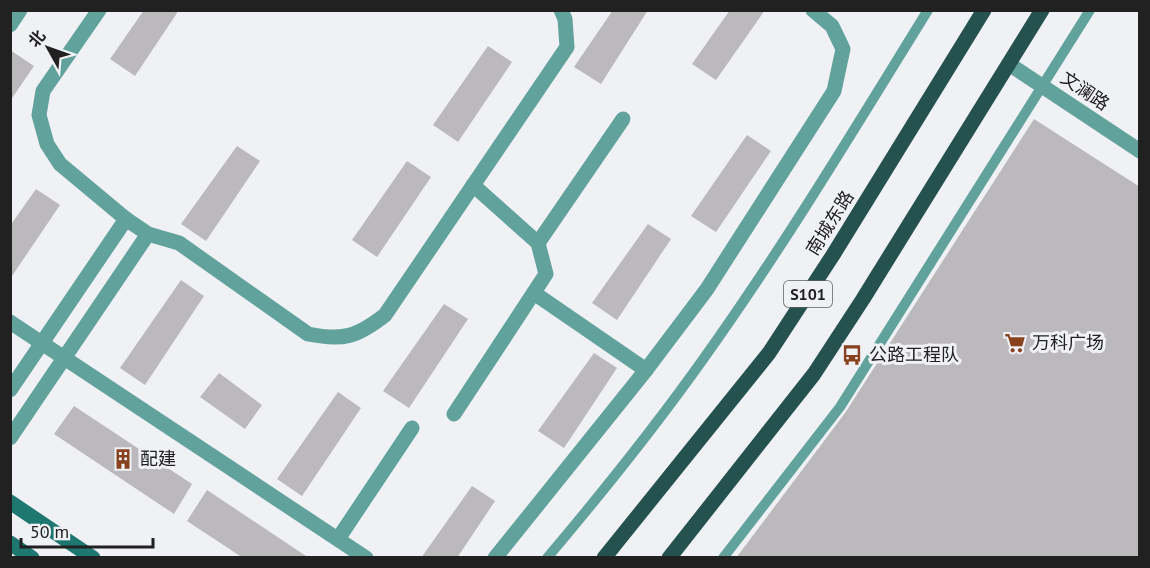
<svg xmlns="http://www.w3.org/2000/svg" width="1150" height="568" viewBox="0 0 1150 568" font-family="'PT Sans','Noto Sans SC',sans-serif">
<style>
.building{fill:#bcb9bc}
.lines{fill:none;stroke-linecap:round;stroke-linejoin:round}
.service{stroke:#62a29c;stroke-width:10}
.minor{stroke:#62a29c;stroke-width:15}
.secondary{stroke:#1f7771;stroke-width:15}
.primary{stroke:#25524e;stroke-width:15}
.labels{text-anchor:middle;stroke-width:6;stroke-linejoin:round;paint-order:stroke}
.shield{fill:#eff1f5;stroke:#5f5f61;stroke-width:1.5}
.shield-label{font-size:16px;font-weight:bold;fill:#212122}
.street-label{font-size:18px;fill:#212122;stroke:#eff1f5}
.poi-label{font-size:18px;fill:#212122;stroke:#eff1f5;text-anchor:start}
</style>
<rect width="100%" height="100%" fill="#eff1f5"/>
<!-- building -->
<g class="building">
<polygon points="144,10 179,10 135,76 110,59"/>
<polygon points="613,10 648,10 601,84 574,67"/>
<polygon points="730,10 765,10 716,80 692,64"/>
<polygon points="488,46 512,62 458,142 433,125"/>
<polygon points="10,50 34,66 10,101"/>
<polygon points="1034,119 1140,187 1140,558 736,558 845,413"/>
<polygon points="747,135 771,151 716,232 691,216"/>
<polygon points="237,146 260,161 206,241 181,224"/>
<polygon points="407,161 431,177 377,257 352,240"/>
<polygon points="36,189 60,205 10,279 10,226"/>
<polygon points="648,224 671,239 617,320 592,303"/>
<polygon points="181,280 204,296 145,385 120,368"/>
<polygon points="444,304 468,319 409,408 383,391"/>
<polygon points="594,353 617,368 564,448 538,431"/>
<polygon points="219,373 262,405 245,429 200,397"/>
<polygon points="338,392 361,408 302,496 277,479"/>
<polygon points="74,406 192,484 174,514 54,434"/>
<polygon points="472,486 495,501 457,558 421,558"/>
<polygon points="207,490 309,558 243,558 187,521"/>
</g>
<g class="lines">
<!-- service -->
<g class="service">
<path d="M 547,558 C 602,493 655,427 704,358 C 784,246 855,128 928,10"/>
<polyline points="723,558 840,407 1090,10"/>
</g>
<!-- minor -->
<g class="minor">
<path d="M 99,10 L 43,91 L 39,115 L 47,144 L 60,164 L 126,219 L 148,234 L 179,243 L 308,334 C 343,341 357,337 385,315 L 567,47 L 565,19 L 561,10"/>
<polyline points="10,25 20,10"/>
<polyline points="1009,64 1140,151"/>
<polyline points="538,243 623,119"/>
<polyline points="534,293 646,370"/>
<polyline points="10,322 366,558"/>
<polyline points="10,390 126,219"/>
<polyline points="454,414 546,274 538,243 473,185"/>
<polyline points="10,438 148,234"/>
<polyline points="338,539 412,428"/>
<polyline points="495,558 646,370 707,289 834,91 843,49 832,26 813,10"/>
</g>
<!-- secondary -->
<g class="secondary">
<polyline points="10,502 93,558"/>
<polyline points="10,543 32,558"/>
</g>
<!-- primary -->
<g class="primary">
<polyline points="604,558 769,353 833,255 984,10"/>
<polyline points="669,558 814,374 863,299 1042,10"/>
</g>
</g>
<!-- icons -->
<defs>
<g id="supermarket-bare" transform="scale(1.62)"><path d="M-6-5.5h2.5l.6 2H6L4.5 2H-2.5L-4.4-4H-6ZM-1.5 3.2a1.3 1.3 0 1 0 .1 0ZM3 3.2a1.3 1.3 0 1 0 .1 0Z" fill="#87411c" stroke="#eff1f5" stroke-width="2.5" paint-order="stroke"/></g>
<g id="bus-bare" transform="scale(1.62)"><path d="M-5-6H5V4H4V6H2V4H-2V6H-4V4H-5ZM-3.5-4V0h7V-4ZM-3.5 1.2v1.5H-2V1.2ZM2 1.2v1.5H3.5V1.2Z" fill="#87411c" stroke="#eff1f5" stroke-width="2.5" paint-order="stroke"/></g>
<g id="building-bare" transform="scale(1.62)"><path d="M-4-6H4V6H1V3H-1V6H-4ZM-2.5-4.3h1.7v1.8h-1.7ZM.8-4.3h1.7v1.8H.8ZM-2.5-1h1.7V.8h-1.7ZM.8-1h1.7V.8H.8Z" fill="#87411c" stroke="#eff1f5" stroke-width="2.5" paint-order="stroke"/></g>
</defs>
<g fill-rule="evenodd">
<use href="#supermarket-bare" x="1015" y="343"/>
<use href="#bus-bare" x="852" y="355"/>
<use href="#building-bare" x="123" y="459"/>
</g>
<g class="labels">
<!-- shield labels -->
<rect class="shield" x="784" y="281" width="48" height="26" rx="4.5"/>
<g class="shield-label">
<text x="808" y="300">S101</text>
</g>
<!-- street labels -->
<g class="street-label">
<text transform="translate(1085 91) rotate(34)" y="6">文澜路</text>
<text transform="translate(830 223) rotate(-58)" y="6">南城东路</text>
</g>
<!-- poi labels -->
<g class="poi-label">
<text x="1032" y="349">万科广场</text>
<text x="869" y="361">公路工程队</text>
<text x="140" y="465">配建</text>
</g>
</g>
<!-- border -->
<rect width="1150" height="568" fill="none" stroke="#212122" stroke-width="24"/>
<!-- north arrow -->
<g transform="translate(48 48) rotate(310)" stroke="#eff1f5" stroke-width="4.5" paint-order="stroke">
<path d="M0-4.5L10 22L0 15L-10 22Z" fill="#212122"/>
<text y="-9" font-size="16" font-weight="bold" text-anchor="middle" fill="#212122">北</text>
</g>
<!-- scale -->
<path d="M21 538v9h132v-9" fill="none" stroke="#212122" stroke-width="3"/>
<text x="30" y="538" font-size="18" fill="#212122" stroke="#eff1f5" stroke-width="4.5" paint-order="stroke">50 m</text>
</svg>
